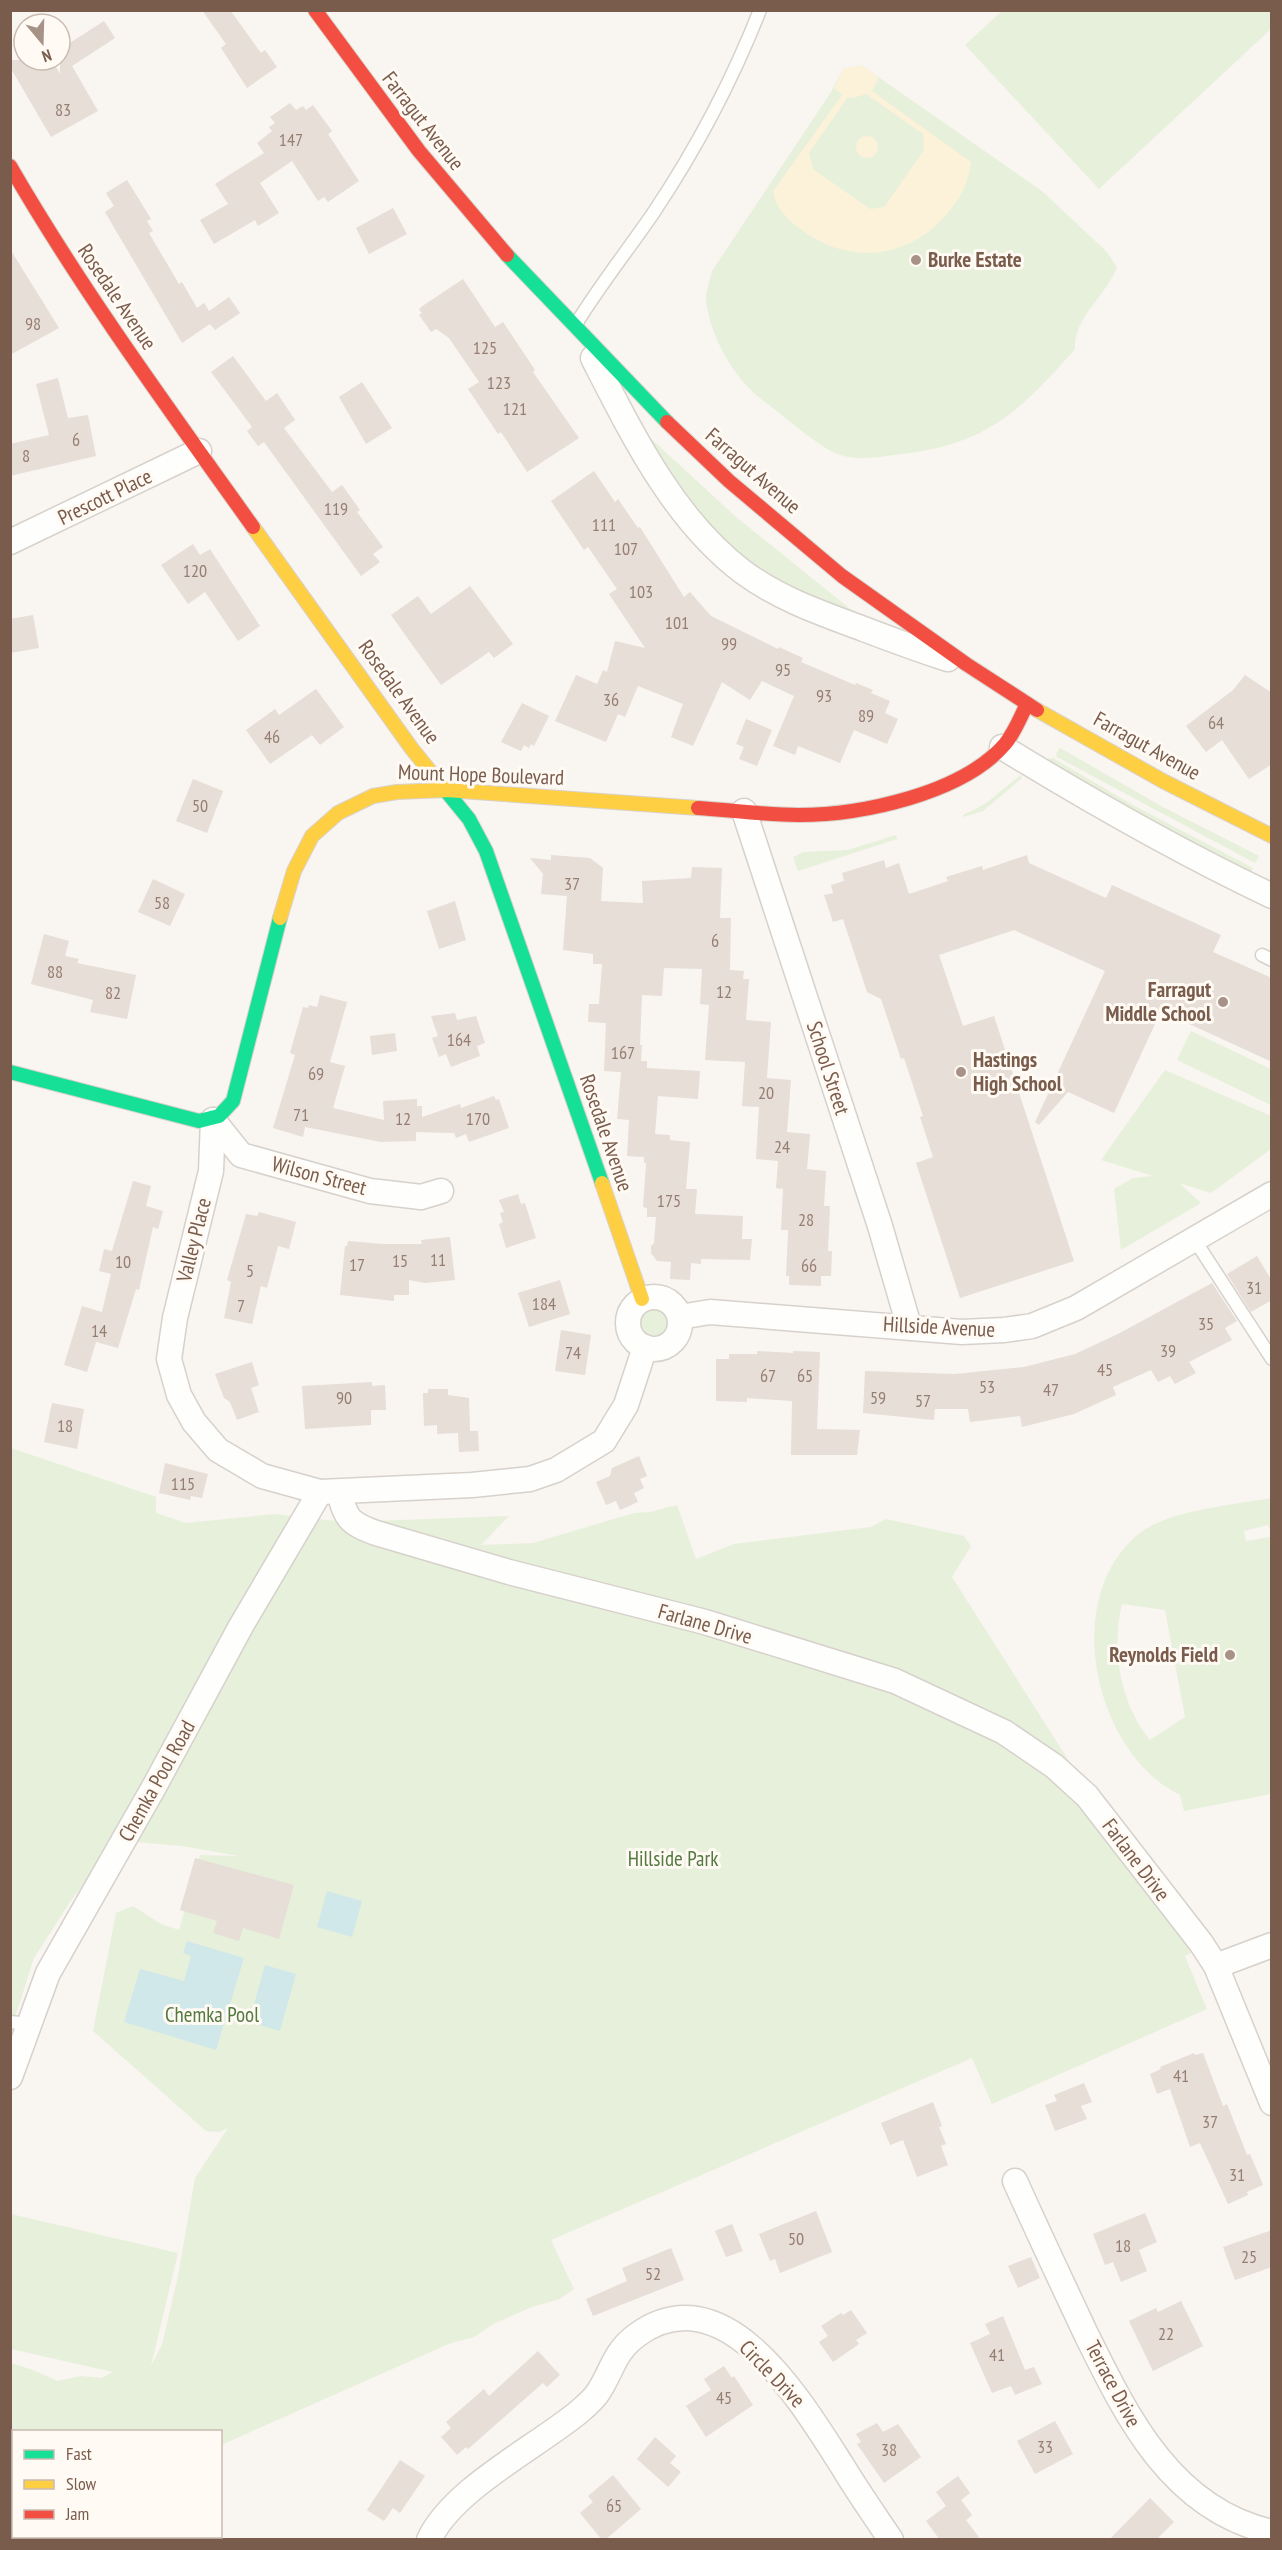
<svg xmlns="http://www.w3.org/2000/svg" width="1282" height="2550" viewBox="0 0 1282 2550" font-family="'PT Sans Narrow',sans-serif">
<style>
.green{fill:#e7f0db;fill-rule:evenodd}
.sand{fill:#fbf2d9;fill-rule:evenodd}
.water{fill:#d0e8ea}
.building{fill:#e6ded7}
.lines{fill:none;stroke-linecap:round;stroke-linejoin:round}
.lane-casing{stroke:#d7d1cb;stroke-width:15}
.street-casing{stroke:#d7d1cb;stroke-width:27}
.fast-casing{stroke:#d9d2cb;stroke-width:16}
.slow-casing{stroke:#d9d2cb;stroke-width:16}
.jam-casing{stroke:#d9d2cb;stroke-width:16}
.lane{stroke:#fefefd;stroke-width:12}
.street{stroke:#fefefd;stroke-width:24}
.fast{stroke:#16e098;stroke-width:14}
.slow{stroke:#ffcf43;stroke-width:14}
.jam{stroke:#f24e42;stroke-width:14}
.poi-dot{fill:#a69286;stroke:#fffaf3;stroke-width:2}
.labels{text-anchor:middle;stroke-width:6;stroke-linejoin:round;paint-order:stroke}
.number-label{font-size:18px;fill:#977e72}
.street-label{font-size:21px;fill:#7a5c4d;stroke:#fffaf3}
.poi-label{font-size:21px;font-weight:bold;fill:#7a5c4d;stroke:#fffaf3;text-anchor:start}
.park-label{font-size:21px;fill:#537a41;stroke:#fffaf3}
</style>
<rect width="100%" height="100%" fill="#f9f5f0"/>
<!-- green -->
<g class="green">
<polygon points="1002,11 1271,11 1271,29 1099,189 965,45"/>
<path d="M 861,65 L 1042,191 L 1107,252 L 1117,267 C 1107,295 1073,318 1075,349 C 1017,415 984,446 893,455 C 873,458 854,461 835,453 C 815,444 783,415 765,402 C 734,379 712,340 706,302 C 705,293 710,280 712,271 L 831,92 L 843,69 Z"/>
<path d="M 647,435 L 735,516 L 859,616 L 857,617 C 815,598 768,582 733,550 C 699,518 674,475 647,437 Z"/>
<polygon points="1060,748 1163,807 1259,856 1255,863 1057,757 1056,754"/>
<polygon points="1053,758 1131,804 1253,868 1251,874 1131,810 1048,762 1047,759"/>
<path d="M 1021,775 L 1022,778 L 983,811 L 963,817 L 964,814 C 988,806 1001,789 1021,775 Z"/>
<polygon points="896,835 897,839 798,871 793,857 804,852 848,850"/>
<polygon points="1191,1031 1271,1069 1271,1105 1177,1060"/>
<polygon points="1165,1070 1271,1116 1271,1149 1211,1193 1179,1183 1201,1203 1121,1250 1114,1189 1133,1178 1153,1176 1101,1160"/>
<circle cx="655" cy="1323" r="14"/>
<polygon points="11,1448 156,1497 156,1513 186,1523 275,1514 345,1522 509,1516 481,1545 533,1543 634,1513 650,1512 677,1505 696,1559 734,1544 871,1527 886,1519 964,1536 971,1546 952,1577 1191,1953 1185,1956 1207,2009 992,2104 972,2058 551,2240 574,2289 560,2299 532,2307 493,2324 474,2337 451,2343 221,2445 220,2432 14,2432 14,2536 141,2537 141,2540 11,2539 11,2363 33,2370 57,2381 81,2376 101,2378 113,2372 11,2349 11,2214 178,2253 151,2366 162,2345 178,2276 195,2178 228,2128 219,2132 206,2131 93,2031 116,1913 133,1906 161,1924 179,1930 200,1855 239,1856 182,1846 136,1842 87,1881 72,1899 34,1958 11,2030"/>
<path d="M 1271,1498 L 1271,1528 L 1269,1529 L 1268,1525 L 1244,1531 L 1246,1541 L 1270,1537 L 1271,1534 L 1271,1794 L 1184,1811 L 1180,1795 C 1094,1753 1059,1597 1140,1533 C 1169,1510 1234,1505 1271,1498 ZM 1122,1604 L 1165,1610 L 1185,1717 L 1150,1740 C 1120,1704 1111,1649 1122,1604 Z"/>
</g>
<!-- sand -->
<g class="sand">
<path d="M 861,65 L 879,77 L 872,91 L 971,162 C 969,183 960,199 946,215 C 909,258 853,265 806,233 C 790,222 776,210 773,191 L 842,95 L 834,88 L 843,69 ZM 866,94 L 923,134 L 924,150 L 884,207 L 870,209 L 813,169 L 809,153 L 848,97 L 853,98 Z"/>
<circle cx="867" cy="147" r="11"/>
</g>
<!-- water -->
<g class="water">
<polygon points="327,1891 362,1901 352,1937 317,1927"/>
<polygon points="187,1941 244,1958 216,2050 124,2022 140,1969 184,1981 191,1956 183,1953"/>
<polygon points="265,1965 296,1974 280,2031 249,2022"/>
</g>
<!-- building -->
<g class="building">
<polygon points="202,10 230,10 261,53 265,50 277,67 247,88 221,48 226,44"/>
<polygon points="104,21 115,38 72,66 98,111 51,137 10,67 10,60 52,60 60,74 60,44 62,48"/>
<polygon points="290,103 296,110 303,106 306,110 313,105 332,131 328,134 359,181 328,202 324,197 318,201 292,161 260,183 279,213 258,226 255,220 214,244 200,220 228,204 215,184 264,153 257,143 272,131 269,127 275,123 270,117"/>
<polygon points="127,180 151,219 147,221 153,231 149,233 179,284 182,282 197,308 204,303 209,311 229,297 240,313 215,330 210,324 182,343 105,212 114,206 106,193"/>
<polygon points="393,208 407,234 369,254 356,228"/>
<polygon points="10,249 59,328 10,355"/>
<polygon points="463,279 495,327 503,322 535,370 533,372 579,438 527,472 501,432 498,434 468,389 479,382 449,338 436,329 431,332 419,315 422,313 419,310 421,307"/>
<polygon points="233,356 266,401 277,393 295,420 284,428 332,492 342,485 360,510 357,512 383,547 373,554 380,562 361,576 264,442 258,446 247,431 252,427 211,372"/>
<polygon points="58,378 68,418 88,415 96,456 10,476 10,444 49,435 36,384"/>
<polygon points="362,382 392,428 366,444 339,397"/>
<polygon points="594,471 615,502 618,499 638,528 640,527 684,597 690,592 711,616 778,649 779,647 803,658 801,662 855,685 856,683 873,690 871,693 890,701 885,713 898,719 887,744 854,730 840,763 798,746 795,755 773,746 794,696 762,681 750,700 722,682 693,746 671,737 683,704 638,686 625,717 618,714 606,742 555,721 576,675 597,684 603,670 607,672 615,641 645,648 609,594 617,589 588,547 584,550 551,501"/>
<polygon points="193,544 200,555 210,549 260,626 238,641 205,592 188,604 161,565"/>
<polygon points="470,586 513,644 494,658 489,652 441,685 391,615 418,596 431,614"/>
<polygon points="33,615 39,648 10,653 10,619"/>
<polygon points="1245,675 1272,693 1272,764 1249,779 1222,740 1206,752 1186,726 1233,690"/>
<polygon points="316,689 344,727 320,745 312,735 270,764 246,730 275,709 279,715"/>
<polygon points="522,703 549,716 534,746 531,744 529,748 524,745 521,751 501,742"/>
<polygon points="746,719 772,730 757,766 739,759 744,747 736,744"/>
<polygon points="193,779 223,791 207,833 176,821"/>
<polygon points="551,855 590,858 603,868 601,901 643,903 642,881 691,878 692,867 722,868 720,918 731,918 730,970 744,971 743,979 749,979 746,1020 771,1022 767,1078 791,1080 787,1132 810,1134 807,1169 826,1171 824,1206 830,1206 828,1251 832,1251 831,1276 821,1276 821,1286 789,1285 789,1276 786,1276 788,1234 788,1230 781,1230 783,1189 776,1188 778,1161 756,1159 759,1107 742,1106 745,1062 705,1060 709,1005 700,1004 702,969 664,968 662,996 642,995 640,1045 642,1045 641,1061 647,1061 647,1068 700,1071 698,1099 658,1096 655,1134 670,1135 670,1140 690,1142 686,1189 697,1189 695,1214 743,1216 742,1239 752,1239 750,1260 701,1259 701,1264 691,1263 690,1280 670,1279 671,1262 657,1261 651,1253 651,1246 654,1243 656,1217 647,1217 647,1208 643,1207 646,1163 644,1163 644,1157 627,1156 629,1120 617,1119 621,1072 604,1071 606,1023 588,1022 589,1004 599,1004 602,964 593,964 593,954 563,950 567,896 541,894 543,874 530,858 551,860"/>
<polygon points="1027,855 1029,863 1106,898 1112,885 1221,935 1213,952 1272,978 1272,1062 1161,1011 1114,1113 1068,1092 1039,1125 1035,1122 1105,971 1014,930 939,955 963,1026 994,1016 1074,1261 960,1298 916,1163 933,1157 920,1117 923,1116 904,1058 901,1059 881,999 867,992 843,919 833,922 824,895 833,893 831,885 844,881 842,873 884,860 886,868 899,863 909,894 948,881 946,877 982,866 983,870"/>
<polygon points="153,879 185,894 170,926 138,912"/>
<polygon points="455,901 466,940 439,949 427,911"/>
<polygon points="44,934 69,941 65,956 79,959 77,963 136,975 127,1019 90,1012 93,1000 31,984"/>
<polygon points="320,995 347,1002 330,1062 345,1066 333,1108 384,1120 383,1101 417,1099 417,1106 422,1106 422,1117 460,1104 461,1108 494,1096 496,1100 499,1099 509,1128 469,1142 466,1134 456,1138 454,1133 416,1132 416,1141 381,1142 305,1127 303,1137 273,1128 295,1055 290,1053 303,1007 308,1008 309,1005 317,1007"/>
<polygon points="455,1013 457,1020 476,1016 485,1043 477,1046 480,1056 451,1067 446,1054 439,1057 432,1038 438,1036 431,1016"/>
<polygon points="395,1033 397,1051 372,1055 370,1036"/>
<polygon points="133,1181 151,1186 146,1206 163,1211 158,1229 153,1227 139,1290 136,1289 118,1348 96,1342 87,1372 64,1365 82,1306 102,1312 111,1274 99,1271 104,1249 112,1251"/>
<polygon points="518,1194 521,1204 525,1203 536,1238 506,1248 499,1224 503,1222 500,1213 504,1212 499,1200"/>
<polygon points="259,1212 296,1222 289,1249 278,1246 267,1288 261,1286 252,1324 224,1318 231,1282 227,1280 246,1214 257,1216"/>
<polygon points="450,1237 455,1280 425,1283 409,1280 409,1295 394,1295 394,1301 340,1295 345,1246 347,1246 348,1241 383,1244 422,1244 421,1240"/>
<polygon points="1257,1256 1272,1281 1272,1300 1251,1312 1227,1274"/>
<polygon points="560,1280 570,1314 529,1327 518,1293"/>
<polygon points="1212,1283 1237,1321 1225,1328 1232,1340 1189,1362 1196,1373 1175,1384 1170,1376 1158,1382 1151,1370 1113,1387 1116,1395 1074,1414 1022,1427 1020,1416 970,1422 968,1409 935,1409 934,1420 863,1413 865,1371 955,1374 1024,1367 1075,1354 1118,1334"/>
<polygon points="561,1330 591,1335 585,1375 555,1371"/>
<polygon points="757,1351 793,1353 793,1351 820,1352 817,1429 860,1430 857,1455 791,1455 792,1401 747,1398 747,1402 716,1401 716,1359 729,1359 729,1354 757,1354"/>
<polygon points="252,1362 259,1385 251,1388 259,1412 237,1420 230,1402 224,1398 215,1374"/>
<polygon points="372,1382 372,1386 385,1385 386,1410 371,1410 371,1425 305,1429 302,1386"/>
<polygon points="428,1389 448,1389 448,1395 469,1398 470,1431 478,1431 479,1451 459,1452 458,1433 437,1434 437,1425 424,1426 423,1393 428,1393"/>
<polygon points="52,1403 84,1409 77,1449 44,1442"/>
<polygon points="639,1456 647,1476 640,1479 644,1488 634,1493 638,1502 620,1510 616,1501 606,1505 596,1482 610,1476 612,1468"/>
<polygon points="165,1463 208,1474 202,1498 191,1496 190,1500 159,1493"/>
<polygon points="195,1858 294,1885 279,1939 243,1928 239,1941 213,1933 217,1921 180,1910"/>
<polygon points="1194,2053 1195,2055 1203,2053 1223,2106 1227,2104 1247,2155 1250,2154 1263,2185 1247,2192 1248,2195 1228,2204 1200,2143 1190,2147 1170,2089 1157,2094 1150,2074 1161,2069 1160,2067"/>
<polygon points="1084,2083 1092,2102 1081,2106 1087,2119 1055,2131 1045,2105 1057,2101 1054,2095"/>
<polygon points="933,2102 942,2126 939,2127 946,2144 941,2146 948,2165 917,2177 903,2140 890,2145 881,2123"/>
<polygon points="816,2211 832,2252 780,2273 775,2259 770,2261 759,2234"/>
<polygon points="1145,2213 1157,2242 1139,2250 1147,2271 1121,2282 1113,2262 1105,2265 1093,2234"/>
<polygon points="732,2224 743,2251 726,2257 715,2231"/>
<polygon points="1272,2230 1272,2267 1235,2280 1223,2247"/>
<polygon points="671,2248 684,2280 593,2316 586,2299 627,2281 622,2268"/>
<polygon points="1031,2257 1040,2278 1018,2288 1008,2266"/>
<polygon points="1181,2301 1203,2346 1153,2371 1129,2321 1156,2308 1158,2312"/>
<polygon points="851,2310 867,2333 856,2340 859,2344 833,2362 819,2342 828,2336 821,2326 841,2313 843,2315"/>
<polygon points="1003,2316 1025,2370 1034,2367 1042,2384 1015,2395 1011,2386 992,2393 970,2343 990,2334 985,2324"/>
<polygon points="538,2351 560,2375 547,2387 543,2383 468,2449 466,2447 457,2455 441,2437 451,2428 446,2422 484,2389 489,2396"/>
<polygon points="724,2366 732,2378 734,2376 753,2405 706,2437 686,2406 711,2390 704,2379"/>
<polygon points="1055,2421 1073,2454 1035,2474 1017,2441"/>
<polygon points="877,2423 883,2432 898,2424 921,2457 884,2483 857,2444 861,2442 856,2434"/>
<polygon points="655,2437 676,2456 670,2463 681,2472 668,2487 637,2459"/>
<polygon points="400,2460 425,2476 400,2513 393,2508 384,2521 367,2510"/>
<polygon points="613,2475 641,2509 605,2540 602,2540 580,2513 593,2502 588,2496"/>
<polygon points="958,2476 970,2493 961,2500 972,2515 966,2520 981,2540 940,2540 926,2521 946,2506 936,2492"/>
<polygon points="1150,2498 1174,2522 1156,2540 1109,2540"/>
</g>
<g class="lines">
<!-- lane casing -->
<g class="lane-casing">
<g id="lane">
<path d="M 576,324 C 600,285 628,250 654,212 C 696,149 732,81 760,10"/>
<polyline points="1262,955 1272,960"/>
<polyline points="1194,1239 1272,1359"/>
<polyline points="10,2022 30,2024"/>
</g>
</g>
<!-- street casing -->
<g class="street-casing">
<g id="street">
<path d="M 593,358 C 632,434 673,519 743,572 C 777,597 815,611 853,625 C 885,637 916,649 948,659"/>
<polyline points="10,542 199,451"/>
<path d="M 1002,747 C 1090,801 1179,852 1272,896"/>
<polyline points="744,811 880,1226 909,1326"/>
<polyline points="213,1120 211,1171 175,1318 169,1359 179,1395 194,1422 218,1450 262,1476 320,1492 472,1485 530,1479 556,1470 604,1441 626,1405 645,1347"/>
<polyline points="213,1120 241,1155 370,1191 421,1197 441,1191"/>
<circle cx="654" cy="1323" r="26"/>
<polyline points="680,1317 710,1312 962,1332 1004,1330 1032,1326 1076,1308 1272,1194"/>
<path d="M 339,1492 C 346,1519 349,1523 376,1533 L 509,1572 L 705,1622 L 895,1681 L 1004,1732 L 1054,1766 L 1087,1796 L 1201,1943 L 1216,1966 L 1272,2103"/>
<polyline points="1216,1966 1272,1945"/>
<polyline points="10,2077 48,1973 154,1787 241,1626 320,1492"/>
<path d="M 1015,2181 C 1038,2232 1062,2283 1086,2334 C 1127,2417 1172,2510 1272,2532"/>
<path d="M 429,2540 C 452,2489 537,2447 580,2411 C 587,2405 595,2398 599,2391 C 613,2369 614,2352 637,2335 C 726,2271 803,2405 843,2467 C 858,2492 875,2516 891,2540"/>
</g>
</g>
<!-- fast casing -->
<g class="fast-casing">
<g id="fast">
<polyline points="507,255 667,422"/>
<polyline points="442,786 469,819 486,851 602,1183"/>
<polyline points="10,1072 199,1121 219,1116 233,1101 280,918"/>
</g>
</g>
<!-- slow casing -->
<g class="slow-casing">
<g id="slow">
<polyline points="253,527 412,749 442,786"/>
<polyline points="1037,710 1163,781 1272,836"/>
<polyline points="280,918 294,871 312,836 338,813 373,796 397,792 447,790 698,808"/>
<polyline points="602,1183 642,1299"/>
</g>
</g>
<!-- jam casing -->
<g class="jam-casing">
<g id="jam">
<polyline points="315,10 419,151 507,255"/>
<path d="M 10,166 C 83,292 169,409 253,527"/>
<polyline points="667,422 729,481 842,576 966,664 1037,710"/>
<path d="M 698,808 C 731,810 765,815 798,815 C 861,815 962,794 1005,744 C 1015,732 1020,718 1027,704"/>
</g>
</g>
<!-- lane -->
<use href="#lane" class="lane"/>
<!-- street -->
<use href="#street" class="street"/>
<!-- fast -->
<use href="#fast" class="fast"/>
<!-- slow -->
<use href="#slow" class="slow"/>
<!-- jam -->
<use href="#jam" class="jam"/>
</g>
<!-- markers -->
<g class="poi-dot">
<circle cx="916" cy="260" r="6"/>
<circle cx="1223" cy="1002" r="6"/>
<circle cx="961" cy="1072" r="6"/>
<circle cx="1230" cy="1655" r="6"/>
</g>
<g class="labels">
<!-- number labels -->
<g class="number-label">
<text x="63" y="116">83</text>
<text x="291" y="146">147</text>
<text x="33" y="330">98</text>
<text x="485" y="354">125</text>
<text x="499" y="389">123</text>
<text x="515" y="415">121</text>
<text x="76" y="446">6</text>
<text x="26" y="462">8</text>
<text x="336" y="515">119</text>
<text x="604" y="531">111</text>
<text x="626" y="555">107</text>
<text x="195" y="577">120</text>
<text x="641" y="598">103</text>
<text x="677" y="629">101</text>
<text x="729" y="650">99</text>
<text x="783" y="676">95</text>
<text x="824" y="702">93</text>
<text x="611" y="706">36</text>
<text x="866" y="722">89</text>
<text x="1216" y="729">64</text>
<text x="272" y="743">46</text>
<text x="200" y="812">50</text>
<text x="572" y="890">37</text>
<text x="162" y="909">58</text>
<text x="715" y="947">6</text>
<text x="55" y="978">88</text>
<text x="724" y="998">12</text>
<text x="113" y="999">82</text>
<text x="459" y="1046">164</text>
<text x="623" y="1059">167</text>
<text x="316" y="1080">69</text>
<text x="766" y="1099">20</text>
<text x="301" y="1121">71</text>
<text x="403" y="1125">12</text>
<text x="478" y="1125">170</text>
<text x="782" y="1153">24</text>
<text x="669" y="1207">175</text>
<text x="806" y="1226">28</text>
<text x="438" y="1266">11</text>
<text x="400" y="1267">15</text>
<text x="123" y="1268">10</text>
<text x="357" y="1271">17</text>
<text x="809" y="1272">66</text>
<text x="250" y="1277">5</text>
<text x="1254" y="1294">31</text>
<text x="544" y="1310">184</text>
<text x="241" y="1312">7</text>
<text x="1206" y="1330">35</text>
<text x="99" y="1337">14</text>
<text x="1168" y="1357">39</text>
<text x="573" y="1359">74</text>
<text x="1105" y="1376">45</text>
<text x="768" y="1382">67</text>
<text x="805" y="1382">65</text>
<text x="987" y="1393">53</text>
<text x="1051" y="1396">47</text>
<text x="344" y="1404">90</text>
<text x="878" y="1404">59</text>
<text x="923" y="1407">57</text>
<text x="65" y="1432">18</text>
<text x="183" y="1490">115</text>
<text x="1181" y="2082">41</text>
<text x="1210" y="2128">37</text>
<text x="1237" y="2181">31</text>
<text x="796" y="2245">50</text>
<text x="1123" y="2252">18</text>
<text x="1249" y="2263">25</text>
<text x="653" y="2280">52</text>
<text x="1166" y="2340">22</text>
<text x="997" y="2361">41</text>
<text x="724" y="2404">45</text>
<text x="1045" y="2453">33</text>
<text x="889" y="2456">38</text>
<text x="614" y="2512">65</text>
</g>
<!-- street labels -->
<g class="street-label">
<text transform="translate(423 121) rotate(52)" y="7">Farragut Avenue</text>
<text transform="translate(117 297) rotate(56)" y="7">Rosedale Avenue</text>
<text transform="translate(753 471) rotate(41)" y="7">Farragut Avenue</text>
<text transform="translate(105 497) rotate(-26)" y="7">Prescott Place</text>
<text transform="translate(399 692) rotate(54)" y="7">Rosedale Avenue</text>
<text transform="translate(1147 746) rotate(29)" y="7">Farragut Avenue</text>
<text transform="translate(481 775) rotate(2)" y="7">Mount Hope Boulevard</text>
<text transform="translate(828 1068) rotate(72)" y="7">School Street</text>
<text transform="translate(606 1133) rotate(71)" y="7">Rosedale Avenue</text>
<text transform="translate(319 1176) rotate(15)" y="7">Wilson Street</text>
<text transform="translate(194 1240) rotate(-76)" y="7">Valley Place</text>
<text transform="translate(939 1327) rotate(3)" y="7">Hillside Avenue</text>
<text transform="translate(705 1624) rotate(16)" y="7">Farlane Drive</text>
<text transform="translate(157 1781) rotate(-61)" y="7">Chemka Pool Road</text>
<text transform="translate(1136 1860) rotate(53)" y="7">Farlane Drive</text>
<text transform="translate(772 2374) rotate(46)" y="7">Circle Drive</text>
<text transform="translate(1113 2384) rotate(62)" y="7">Terrace Drive</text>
</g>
<!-- poi labels -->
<g class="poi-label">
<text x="928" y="267">Burke Estate</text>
<text x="1211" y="997" text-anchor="end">Farragut<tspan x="1211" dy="24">Middle School</tspan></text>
<text x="973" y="1067">Hastings<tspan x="973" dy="24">High School</tspan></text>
<text x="1218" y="1662" text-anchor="end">Reynolds Field</text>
</g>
<!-- park labels -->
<g class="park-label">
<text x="673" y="1866">Hillside Park</text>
<text x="212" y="2022">Chemka Pool</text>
</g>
</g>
<!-- border -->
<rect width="1282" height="2550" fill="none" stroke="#7a5c4d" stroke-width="24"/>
<!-- legend -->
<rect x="12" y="2430" width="210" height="108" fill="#fffaf3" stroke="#cabbb1" stroke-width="1.5"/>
<rect x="24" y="2450" width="30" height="9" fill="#16e098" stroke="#cabbb1" stroke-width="1.5"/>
<text x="66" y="2460" font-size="18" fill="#7a5c4d">Fast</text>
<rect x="24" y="2480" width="30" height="9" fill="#ffcf43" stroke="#cabbb1" stroke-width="1.5"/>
<text x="66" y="2490" font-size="18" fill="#7a5c4d">Slow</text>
<rect x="24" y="2510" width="30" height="9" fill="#f24e42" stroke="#cabbb1" stroke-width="1.5"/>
<text x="66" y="2520" font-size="18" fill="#7a5c4d">Jam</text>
<!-- north arrow -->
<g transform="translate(42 42) rotate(161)"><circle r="28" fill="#fffaf3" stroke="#cabbb1" stroke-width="1.5"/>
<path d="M0-4.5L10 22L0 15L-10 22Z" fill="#a69286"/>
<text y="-9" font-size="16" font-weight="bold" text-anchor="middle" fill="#7a5c4d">N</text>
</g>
</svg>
